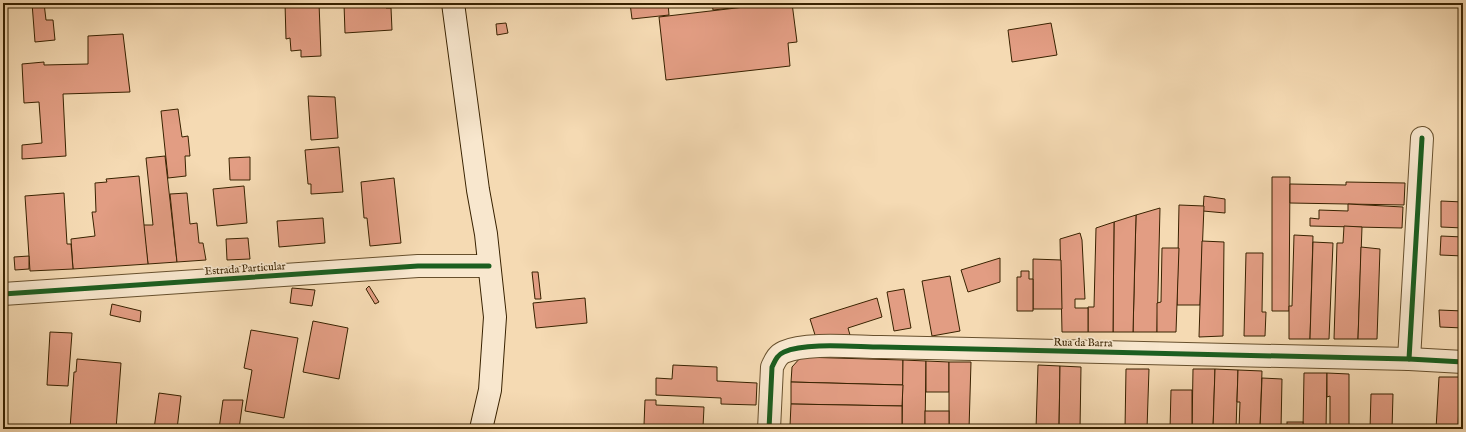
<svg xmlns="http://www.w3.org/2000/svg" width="1466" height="432" viewBox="0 0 1466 432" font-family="'IM FELL English',serif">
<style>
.building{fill:#e29d83;stroke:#382200}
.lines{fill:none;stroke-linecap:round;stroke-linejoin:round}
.street-casing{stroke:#67502d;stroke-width:24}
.secondary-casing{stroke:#382200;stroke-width:24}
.street{stroke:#f8e7ce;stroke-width:22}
.secondary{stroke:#f8e7ce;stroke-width:22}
.cycleway-casing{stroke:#f8e7ce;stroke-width:8}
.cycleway{stroke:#1b5e20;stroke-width:5}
.labels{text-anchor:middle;stroke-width:3.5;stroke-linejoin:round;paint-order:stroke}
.street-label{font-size:11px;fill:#382200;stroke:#f8e7ce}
</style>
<rect width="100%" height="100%" fill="#f5dab3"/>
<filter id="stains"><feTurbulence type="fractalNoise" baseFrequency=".005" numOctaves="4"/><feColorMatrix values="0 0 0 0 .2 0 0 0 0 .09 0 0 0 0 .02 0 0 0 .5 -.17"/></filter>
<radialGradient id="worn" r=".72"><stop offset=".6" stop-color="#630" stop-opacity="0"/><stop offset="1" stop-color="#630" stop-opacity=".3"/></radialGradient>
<!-- building -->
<g class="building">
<polygon points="32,3 44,3 46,20 53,20 55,40 35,42"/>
<polygon points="285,3 319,3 321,56 301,57 301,50 291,51 290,38 286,39"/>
<polygon points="386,3 386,8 391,8 392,30 345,33 344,4"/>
<polygon points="630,3 668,3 669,15 632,19"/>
<polygon points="712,3 779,3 713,10"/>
<polygon points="779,3 792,3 797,42 788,43 790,66 666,80 659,17"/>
<polygon points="506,23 508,33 497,35 496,24"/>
<polygon points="1051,23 1057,55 1012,62 1008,30"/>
<polygon points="123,34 130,92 63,94 66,156 22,159 22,145 42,143 39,102 24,103 22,64 44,62 44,65 88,64 88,36"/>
<polygon points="308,96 335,97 338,138 311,140"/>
<polygon points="178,109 182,137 188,136 190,156 185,156 186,176 168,178 161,111"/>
<polygon points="339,147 343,192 311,194 311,184 308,184 305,150"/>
<polygon points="165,156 177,262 148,264 143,225 153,225 146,158"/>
<polygon points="250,157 250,180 230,180 229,158"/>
<polygon points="139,176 148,264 73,269 71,239 95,236 92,212 96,212 95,183 107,182 106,179"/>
<polygon points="1272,177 1290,177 1289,311 1272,311"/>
<polygon points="394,178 401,243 370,246 367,218 364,218 361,182"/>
<polygon points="1346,182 1405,183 1404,205 1290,203 1290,184 1346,185"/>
<polygon points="244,186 247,223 217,226 213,189"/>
<polygon points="64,193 67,244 71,244 73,269 30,271 25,196"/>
<polygon points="187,193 190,224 197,223 199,243 203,243 206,260 177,262 170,194"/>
<polygon points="1204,196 1225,199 1225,213 1203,211"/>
<polygon points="1441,201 1463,202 1463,228 1441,227"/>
<polygon points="1348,204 1403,207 1402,228 1310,226 1310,218 1319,219 1319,210 1348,211"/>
<polygon points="1179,205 1204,206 1200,305 1177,305"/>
<polygon points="1160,208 1157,332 1133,332 1136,215"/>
<polygon points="1136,215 1133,332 1113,332 1114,222"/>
<polygon points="323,218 325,243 279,247 277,221"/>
<polygon points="1114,222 1113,332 1088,332 1088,307 1094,307 1096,228"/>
<polygon points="1344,226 1362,227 1358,339 1334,339 1337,243 1343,243"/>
<polygon points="1080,233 1082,240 1085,299 1075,299 1075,308 1088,308 1088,332 1062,332 1060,239"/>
<polygon points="1294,235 1313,236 1310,339 1289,339 1289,306 1292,306"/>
<polygon points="1441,236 1463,237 1463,256 1440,255"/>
<polygon points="248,238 250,259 227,260 226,239"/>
<polygon points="1202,241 1224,242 1223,336 1199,337"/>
<polygon points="1313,242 1333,243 1329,339 1310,339"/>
<polygon points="1361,247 1380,249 1377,339 1358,339"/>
<polygon points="1162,248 1179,248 1176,332 1157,332 1157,303 1161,302"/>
<polygon points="1246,253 1263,253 1262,312 1266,312 1265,336 1244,336"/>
<polygon points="29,256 29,269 15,270 14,257"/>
<polygon points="1000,258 1000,282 968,292 961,270"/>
<polygon points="1033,259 1061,260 1062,309 1033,309"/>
<polygon points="1021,271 1029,271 1029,279 1033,279 1033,311 1017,311 1017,277 1021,277"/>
<polygon points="532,272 538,272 541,299 535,299"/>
<polygon points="950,276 960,331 932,336 922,281"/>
<polygon points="369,286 379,302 375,304 366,289"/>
<polygon points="292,288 315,290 312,306 290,303"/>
<polygon points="904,289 911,328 894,331 887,292"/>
<polygon points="585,298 587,323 536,328 533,303"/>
<polygon points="877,298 882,317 848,328 850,335 834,340 816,338 810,319"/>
<polygon points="112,304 141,311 140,322 110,315"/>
<polygon points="1439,310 1463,311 1463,328 1440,327"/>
<polygon points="313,321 348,328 339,379 303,372"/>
<polygon points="251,330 298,338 284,418 245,411 252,370 244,368"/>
<polygon points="50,332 72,333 68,386 47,385"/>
<polygon points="801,357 903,360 903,385 791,382 792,367"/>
<polygon points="77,359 121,363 116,429 70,429 74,372 76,372"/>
<polygon points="903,360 926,361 925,429 902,429"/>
<polygon points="926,361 949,362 949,392 926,392"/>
<polygon points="949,362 971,362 969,429 949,429"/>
<polygon points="673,365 717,367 717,381 757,383 756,405 721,404 721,398 656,395 656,378 672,379"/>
<polygon points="1038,365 1060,366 1059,429 1036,429"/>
<polygon points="1060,366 1081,367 1080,429 1059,429"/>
<polygon points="1126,369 1149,369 1147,429 1125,429"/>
<polygon points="1193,369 1215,369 1213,429 1192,429"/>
<polygon points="1215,369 1238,370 1236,429 1213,429"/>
<polygon points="1238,370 1262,371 1260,429 1239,429 1240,402 1237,402"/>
<polygon points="1304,373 1327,373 1326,429 1303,429"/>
<polygon points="1327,373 1349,374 1349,429 1330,429 1330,396 1327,397"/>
<polygon points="1439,377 1460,377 1458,429 1436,429"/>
<polygon points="1262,378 1282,379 1281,429 1260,429"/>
<polygon points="791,382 903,385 902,406 791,404"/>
<polygon points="1171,390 1192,390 1192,429 1170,429"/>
<polygon points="159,393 181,396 177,429 154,429"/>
<polygon points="1371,394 1393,394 1392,429 1370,429"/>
<polygon points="223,400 243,400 239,429 219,429"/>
<polygon points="645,400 656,400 656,405 704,407 703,427 644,425"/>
<polygon points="791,404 902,406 902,429 790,426"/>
<rect x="925" y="411" width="24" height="18"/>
<rect x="1287" y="422" width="16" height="7"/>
<polygon points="644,425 703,427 749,429 644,429"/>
<polygon points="991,425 991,429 971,429 971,426"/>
<polygon points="790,426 902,429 790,429"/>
<polygon points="995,426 1014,426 1013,429 995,429"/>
</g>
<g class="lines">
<!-- street casing -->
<g class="street-casing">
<g id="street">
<polyline points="3,294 418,266 489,266"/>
<polyline points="1409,359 1422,138"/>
<path d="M 769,429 L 772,367 C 775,361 777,355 784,352 C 806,342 856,347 881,347 L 1409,359 L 1463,362"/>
</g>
</g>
<!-- secondary casing -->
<g class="secondary-casing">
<polyline id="secondary" points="453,3 478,190 486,234 495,317 490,390 481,429"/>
</g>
<!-- street -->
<use href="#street" class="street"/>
<!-- secondary -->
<use href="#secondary" class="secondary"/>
<!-- cycleway casing -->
<g class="cycleway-casing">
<g id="cycleway">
<polyline points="3,294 418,266 489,266"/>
<polyline points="1409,359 1422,138"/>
<path d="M 769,429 L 772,367 C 775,361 777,355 784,352 C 806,342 856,347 881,347 L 1409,359 L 1463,362"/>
</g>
</g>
<!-- cycleway -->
<use href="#cycleway" class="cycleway"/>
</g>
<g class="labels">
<!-- street labels -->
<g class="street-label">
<text transform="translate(245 268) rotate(-4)" y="4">Estrada Particular</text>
<text transform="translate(1083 342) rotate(1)" y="4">Rua da Barra</text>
</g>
</g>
<!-- margin -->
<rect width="1466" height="432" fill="none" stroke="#f5dab3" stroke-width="16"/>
<rect x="4" y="4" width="1458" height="424" fill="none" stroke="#382200" stroke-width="2"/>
<rect x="8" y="8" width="1450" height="416" fill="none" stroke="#382200"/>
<rect width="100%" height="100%" filter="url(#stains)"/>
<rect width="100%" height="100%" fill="url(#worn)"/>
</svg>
